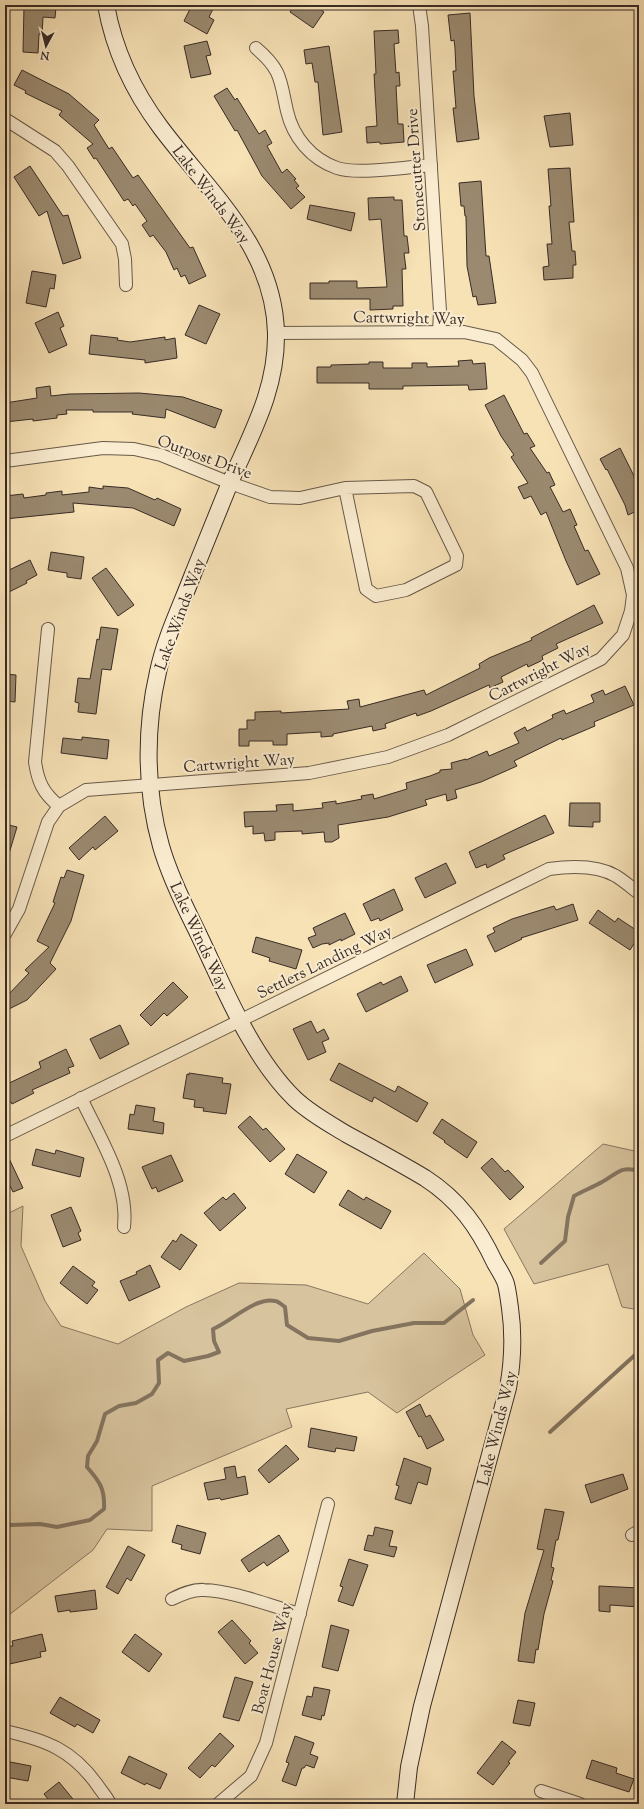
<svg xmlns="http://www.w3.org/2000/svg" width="644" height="1809" viewBox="0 0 644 1809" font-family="'Sorts Mill Goudy',serif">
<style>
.green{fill:#d7c39d;stroke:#887761}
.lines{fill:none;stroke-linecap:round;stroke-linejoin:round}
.stream{stroke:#84745f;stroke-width:4}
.building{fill:#9b8a70;stroke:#382b25}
.street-casing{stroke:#685949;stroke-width:14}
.secondary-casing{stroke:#382b25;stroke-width:18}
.street{stroke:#faecd0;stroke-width:12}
.secondary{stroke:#faecd0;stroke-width:16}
.labels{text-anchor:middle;stroke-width:4;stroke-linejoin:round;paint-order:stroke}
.street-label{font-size:16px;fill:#382b25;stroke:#faecd0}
</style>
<rect width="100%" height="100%" fill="#f7e2b6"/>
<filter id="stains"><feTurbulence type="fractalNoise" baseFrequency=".005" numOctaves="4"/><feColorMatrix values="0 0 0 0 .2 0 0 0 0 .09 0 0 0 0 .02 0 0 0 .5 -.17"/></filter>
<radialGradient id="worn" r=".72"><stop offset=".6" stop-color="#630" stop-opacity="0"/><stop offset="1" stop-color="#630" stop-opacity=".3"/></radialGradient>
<!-- green -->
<g class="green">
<polygon points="603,1144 639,1152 639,1310 622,1307 608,1264 534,1284 504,1229"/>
<polygon points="23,1206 21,1246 45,1301 61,1326 118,1344 186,1307 239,1283 306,1285 368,1304 424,1253 460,1289 473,1335 485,1355 397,1413 368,1392 286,1409 292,1427 152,1486 152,1531 107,1529 93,1550 5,1618 5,1215"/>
</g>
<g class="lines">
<!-- stream -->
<g class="stream">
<path d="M 541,1263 L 565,1241 L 568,1217 L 574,1196 C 583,1191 593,1187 602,1182 C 616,1175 620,1165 639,1171"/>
<polyline points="550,1432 635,1355"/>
<path d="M 5,1523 L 11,1525 L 40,1524 L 57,1527 L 90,1520 L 104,1509 C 105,1489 100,1482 87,1467 L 88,1456 L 97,1441 L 105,1414 L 119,1406 L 136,1403 L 152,1394 L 159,1383 L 158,1360 L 168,1353 L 184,1361 L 208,1356 L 219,1352 L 214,1341 L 213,1329 C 230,1322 257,1296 275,1301 C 278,1301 282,1305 285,1307 L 287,1325 L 308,1338 L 339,1341 L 372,1331 L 414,1323 L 444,1323 L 473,1300"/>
</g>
</g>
<!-- building -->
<g class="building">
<polygon points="192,5 215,5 209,17 214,20 207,34 184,21"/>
<polygon points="295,5 314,5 324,12 313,28 290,12"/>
<polygon points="24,6 56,7 55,18 43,17 42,34 39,34 38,53 23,52"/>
<polygon points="470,13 474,96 479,139 457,142 453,108 456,108 453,71 456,71 455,48 454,40 451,41 448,15"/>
<polygon points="398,30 399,43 394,44 396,73 399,72 400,86 396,86 398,124 403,124 404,142 380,144 380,142 367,143 366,127 377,126 374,74 376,74 374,31"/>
<polygon points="207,41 211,55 206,56 211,74 191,78 184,46"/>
<polygon points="329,46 342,132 323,135 318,82 315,82 312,63 306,64 304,50"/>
<polygon points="22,70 69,94 99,120 94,125 109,149 112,147 133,178 138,175 190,248 193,247 206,276 189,284 185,275 181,277 177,268 174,270 166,252 153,235 150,237 142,225 147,221 135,204 133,206 128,199 124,201 96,158 94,159 87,148 93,144 59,115 62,111 25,93 26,91 14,85"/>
<polygon points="227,88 235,100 237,98 259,134 265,130 272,143 267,146 282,173 287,169 296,179 294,180 299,186 296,188 305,197 291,209 262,176 237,130 235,131 214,96"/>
<polygon points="570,113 573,145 550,147 544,116"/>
<polygon points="30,166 63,216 68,215 81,258 63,264 47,211 39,216 14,177"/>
<polygon points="570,168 574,222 569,222 572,251 575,251 576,265 573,265 573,278 544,280 543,267 549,266 547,244 552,244 549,206 551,206 548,169"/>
<polygon points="481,181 486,256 489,256 496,303 478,305 476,296 473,297 467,266 466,216 465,216 464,206 461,206 459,183"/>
<polygon points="394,197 394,200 402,200 404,236 407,236 409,253 404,253 406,269 402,269 403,306 393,306 393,309 370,310 370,299 310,299 310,283 329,283 329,281 357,281 357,288 387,287 381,219 369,220 368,198"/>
<polygon points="310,205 355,213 351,231 307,219"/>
<polygon points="32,271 56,275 54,289 50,288 46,307 26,303"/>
<polygon points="199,305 220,314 206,344 185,335"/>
<polygon points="58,312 64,326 60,328 67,345 49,353 35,323"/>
<polygon points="91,335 118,338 117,340 130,342 165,337 165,340 175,338 177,358 145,363 145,360 89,354"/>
<polygon points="472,360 473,364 485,363 487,389 469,390 468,385 403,386 403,389 369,389 369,383 317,383 317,367 331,367 331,365 369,364 369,362 383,362 383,368 412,368 412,363 427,363 427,367 459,366 458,361"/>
<polygon points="50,386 51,396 69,394 139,393 183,397 222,410 215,428 166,409 165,418 132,414 133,412 93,412 93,410 66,410 67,414 57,415 57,418 33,421 33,419 5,422 5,403 37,398 36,388"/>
<polygon points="504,395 524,434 527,433 535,446 530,448 547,473 549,472 555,485 550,487 563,512 570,509 577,525 574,526 585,551 588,550 600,574 577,585 566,561 546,512 541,515 531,496 524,499 518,487 528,483 511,457 514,455 501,436 485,405"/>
<polygon points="620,448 639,486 639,510 628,515 625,505 607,469 606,470 600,459"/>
<polygon points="103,486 128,488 155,500 157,498 181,509 174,526 133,508 73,503 74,512 5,519 5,496 23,494 24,498 46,495 46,493 62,491 62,495 89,492 89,487 103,489"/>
<polygon points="51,552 84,557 81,579 67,577 67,573 48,570"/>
<polygon points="30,560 37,575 26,581 27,583 5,594 5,572"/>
<polygon points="106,568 134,605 118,616 92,578"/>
<polygon points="594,605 603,623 556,644 558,648 542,656 543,660 528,667 527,664 501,677 503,682 490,688 489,685 431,711 417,716 416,713 385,724 386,728 373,731 372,726 333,734 333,736 321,737 321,732 287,734 287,745 273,745 273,741 249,741 249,746 239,746 239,729 247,729 247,720 255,720 255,712 281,711 281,713 349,709 347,701 359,699 360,707 424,690 426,695 480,668 479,664 489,658 532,640 531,638"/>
<polygon points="101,627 118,629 111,670 102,669 96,714 78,712 79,703 75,702 78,678 90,679 97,639 99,640"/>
<polygon points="5,674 16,675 15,702 5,701"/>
<polygon points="625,686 634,705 594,722 595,726 562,740 561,738 514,761 517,766 481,782 455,790 457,798 447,801 446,794 425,800 427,805 388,817 338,825 339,838 332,842 325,842 324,832 302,834 302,831 275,832 275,840 265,841 264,833 253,834 253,826 245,827 244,812 277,811 276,805 293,804 293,811 323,808 322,803 336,801 336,804 362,799 361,796 373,794 374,799 407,789 406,783 430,776 440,772 440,770 452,769 451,763 466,759 466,760 487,751 489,756 519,743 514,733 525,727 527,731 553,718 552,715 564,710 566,714 594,702 591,695 603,690 605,695"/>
<polygon points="82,737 109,740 107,759 61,753 63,738 82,740"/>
<polygon points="570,803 600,803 600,822 593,822 593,827 569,826"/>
<polygon points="545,815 554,833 503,855 505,859 487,868 486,864 476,868 469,852"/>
<polygon points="105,816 118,831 95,850 93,847 79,860 69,848"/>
<polygon points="5,824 17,827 8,857 5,856"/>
<polygon points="446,863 456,883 425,898 415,878"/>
<polygon points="67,870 84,875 71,921 50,963 56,969 27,1000 5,1011 5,998 29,973 25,970 49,947 37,941 55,903 53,902 61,877 64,878"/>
<polygon points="394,889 403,910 380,921 379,918 371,921 363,904"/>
<polygon points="573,904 578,920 521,938 522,939 495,952 487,936 495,932 493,928 512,919 554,906 556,910"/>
<polygon points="598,910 615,922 618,918 639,932 639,936 630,950 589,923"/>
<polygon points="345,913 355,934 341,941 341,939 329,945 329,943 322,944 313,948 308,938 316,935 313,928"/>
<polygon points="256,937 302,950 296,969 269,961 270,958 252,952"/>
<polygon points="466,949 473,965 435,983 427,965"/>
<polygon points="401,976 408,991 366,1012 357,994 381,982 383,985"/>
<polygon points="173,982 188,997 167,1016 164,1013 151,1026 140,1015"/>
<polygon points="311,1021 317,1033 324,1029 329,1039 322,1042 326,1052 308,1060 293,1029"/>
<polygon points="120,1025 129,1044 100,1059 90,1039"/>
<polygon points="66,1049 74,1066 68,1068 70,1073 32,1090 34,1093 12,1104 11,1102 5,1104 5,1085 41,1068 39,1062"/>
<polygon points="339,1063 395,1092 398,1086 428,1103 417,1122 374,1097 372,1102 330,1080"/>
<polygon points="189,1073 223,1078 222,1083 231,1084 226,1114 203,1111 204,1108 194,1107 195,1100 183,1098 187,1074 189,1075"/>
<polygon points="136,1105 155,1108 153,1121 164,1123 163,1134 128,1129 130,1114 134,1115"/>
<polygon points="250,1116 263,1130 266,1128 285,1149 270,1162 238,1127"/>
<polygon points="442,1119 477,1142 467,1158 444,1142 445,1141 433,1133"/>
<polygon points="36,1149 55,1154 56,1150 84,1158 80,1177 32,1165"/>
<polygon points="5,1150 23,1188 13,1192 10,1186 5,1188"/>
<polygon points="297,1154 327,1172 314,1193 285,1174"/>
<polygon points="171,1155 183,1181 158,1192 156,1187 152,1189 142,1167"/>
<polygon points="492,1158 505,1172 508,1170 524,1187 510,1200 481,1168"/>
<polygon points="348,1190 364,1200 366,1197 391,1211 381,1229 339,1205"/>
<polygon points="234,1193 246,1208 220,1231 204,1213 223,1197 226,1200"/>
<polygon points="71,1207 81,1231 78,1233 81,1240 63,1247 51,1215"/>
<polygon points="181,1234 197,1245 180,1270 161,1257 173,1240 176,1242"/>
<polygon points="150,1265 160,1287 129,1301 120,1281 137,1274 136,1272"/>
<polygon points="73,1266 95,1282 92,1286 98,1290 87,1304 60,1283"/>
<polygon points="420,1404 426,1417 430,1415 444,1440 427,1449 421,1436 419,1437 406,1412"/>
<polygon points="311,1428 357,1437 354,1451 336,1448 335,1452 308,1447"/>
<polygon points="286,1445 299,1459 269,1483 258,1470"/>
<polygon points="404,1458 431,1468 427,1485 418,1482 411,1504 395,1499 399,1486 396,1485"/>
<polygon points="235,1466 237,1478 245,1476 248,1494 221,1500 220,1498 208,1500 204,1483 226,1479 224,1468"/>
<polygon points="623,1474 628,1489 591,1503 585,1485"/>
<polygon points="545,1509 564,1512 558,1540 556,1540 551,1567 554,1568 551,1580 553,1581 544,1614 538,1650 536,1649 534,1663 518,1661 525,1613 544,1550 537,1549"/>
<polygon points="177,1525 206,1533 200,1554 181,1549 182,1545 172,1542"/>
<polygon points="375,1527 393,1531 389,1546 397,1547 394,1557 364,1550 368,1535 373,1536"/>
<polygon points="279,1535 289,1551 267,1566 264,1562 249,1572 241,1560"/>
<polygon points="128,1546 145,1555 131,1581 127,1578 118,1594 106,1587"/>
<polygon points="349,1559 368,1565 353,1606 338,1601 343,1587 340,1586"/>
<polygon points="599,1586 639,1588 639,1607 610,1605 610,1612 599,1611"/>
<polygon points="95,1590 97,1609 70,1612 70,1610 58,1612 55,1596"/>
<polygon points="232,1620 251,1641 249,1643 258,1653 245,1664 218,1632"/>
<polygon points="331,1625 349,1630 338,1671 322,1667"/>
<polygon points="42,1634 46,1651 40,1652 41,1657 5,1665 5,1646 13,1646 12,1641"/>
<polygon points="135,1634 162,1654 149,1672 122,1652"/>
<polygon points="235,1677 253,1682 239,1721 223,1717"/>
<polygon points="314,1687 330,1690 324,1716 322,1715 321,1720 302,1715 307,1696 312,1697"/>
<polygon points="60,1697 100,1720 93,1733 77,1724 75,1727 50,1713"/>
<polygon points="518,1700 535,1703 530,1726 513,1723"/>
<polygon points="220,1733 234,1746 215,1767 212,1765 200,1778 188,1768"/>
<polygon points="295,1736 314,1743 310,1754 318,1757 314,1768 306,1765 304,1768 302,1768 296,1786 282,1781 289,1763 286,1762"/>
<polygon points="502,1741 516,1752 508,1762 510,1763 493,1785 477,1773"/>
<polygon points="129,1756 167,1774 160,1789 146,1783 145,1785 121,1773"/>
<polygon points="592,1760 617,1768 616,1773 634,1779 629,1792 586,1778"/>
<polygon points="5,1761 31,1766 28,1781 5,1777"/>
<polygon points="59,1782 77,1804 52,1804 44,1794"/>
</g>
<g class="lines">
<!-- street casing -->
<g class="street-casing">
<g id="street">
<polyline points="419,5 422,26 440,311 439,332"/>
<path d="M 256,48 C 282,70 280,80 287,111 C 293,137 311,159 337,168 C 357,175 408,167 431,165"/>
<polyline points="5,119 55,151 68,166 122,244 125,259 126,285"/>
<polyline points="5,461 103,448 134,449 161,455 230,483 270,497 300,498 345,488 414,486 426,492 457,556 456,565 406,590 376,596 366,589 345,488"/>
<path d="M 48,629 L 35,762 C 38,782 43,793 59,806"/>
<polyline points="5,934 19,909 48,822 59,806 86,790 309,773 388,757 448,735 601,659 623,635 631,611 633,595 627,568 532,373 522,360 496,339 464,332 276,333"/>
<path d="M 81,1098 C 99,1137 129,1182 124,1227"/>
<path d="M 5,1136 L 549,869 C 571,866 597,865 616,876 C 624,881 632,888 639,893"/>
<polyline points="632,1535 639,1531"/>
<path d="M 172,1599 C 182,1594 193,1589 204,1590 C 233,1591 271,1606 300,1614"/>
<path d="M 5,1731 C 46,1740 73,1750 98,1786 C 102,1792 107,1797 110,1804"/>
<polyline points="541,1791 580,1804"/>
<polyline points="218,1804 251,1776 266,1743 328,1504"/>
</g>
</g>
<!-- secondary casing -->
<g class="secondary-casing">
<path id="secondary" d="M 106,5 C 114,50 134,92 161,128 C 209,192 274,247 276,333 C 277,390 251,434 229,485 C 217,514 205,544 193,574 C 181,606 165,638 158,672 C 145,728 145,790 161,846 C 169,874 182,901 195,927 C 223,984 249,1054 295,1099 C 311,1114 330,1124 348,1135 C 374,1149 400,1163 425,1178 C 459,1200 478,1227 495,1263 C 499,1270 504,1277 506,1284 C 508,1292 509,1301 510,1308 C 514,1336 513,1360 508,1388 L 422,1706 L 409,1767 L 405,1804"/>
</g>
<!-- street -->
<use href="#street" class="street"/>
<!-- secondary -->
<use href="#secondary" class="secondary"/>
</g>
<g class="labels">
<!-- street labels -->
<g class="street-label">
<text transform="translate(415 170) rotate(-94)" y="6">Stonecutter Drive</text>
<text transform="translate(212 194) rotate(53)" y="6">Lake Winds Way</text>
<text transform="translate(409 317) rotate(1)" y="6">Cartwright Way</text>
<text transform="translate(205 456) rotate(20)" y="6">Outpost Drive</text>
<text transform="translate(179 614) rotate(-70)" y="6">Lake Winds Way</text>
<text transform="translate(539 671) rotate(-27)" y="6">Cartwright Way</text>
<text transform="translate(239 762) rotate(-4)" y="6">Cartwright Way</text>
<text transform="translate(200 936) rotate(65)" y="6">Lake Winds Way</text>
<text transform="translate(324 961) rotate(-26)" y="6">Settlers Landing Way</text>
<text transform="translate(496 1428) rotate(-76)" y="6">Lake Winds Way</text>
<text transform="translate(271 1658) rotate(-75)" y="6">Boat House Way</text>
</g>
</g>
<!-- margin -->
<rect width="644" height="1809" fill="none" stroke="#f7e2b6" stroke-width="20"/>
<rect x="6" y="6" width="632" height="1797" fill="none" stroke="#382b25" stroke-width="2"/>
<rect x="10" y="10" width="624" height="1789" fill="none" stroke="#382b25"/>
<!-- north arrow -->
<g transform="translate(46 46) rotate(187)" stroke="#faecd0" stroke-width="3" paint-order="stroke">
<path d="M0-3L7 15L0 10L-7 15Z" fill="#382b25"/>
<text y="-6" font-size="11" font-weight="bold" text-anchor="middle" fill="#382b25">N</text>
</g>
<rect width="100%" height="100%" filter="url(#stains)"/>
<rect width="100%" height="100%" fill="url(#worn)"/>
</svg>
